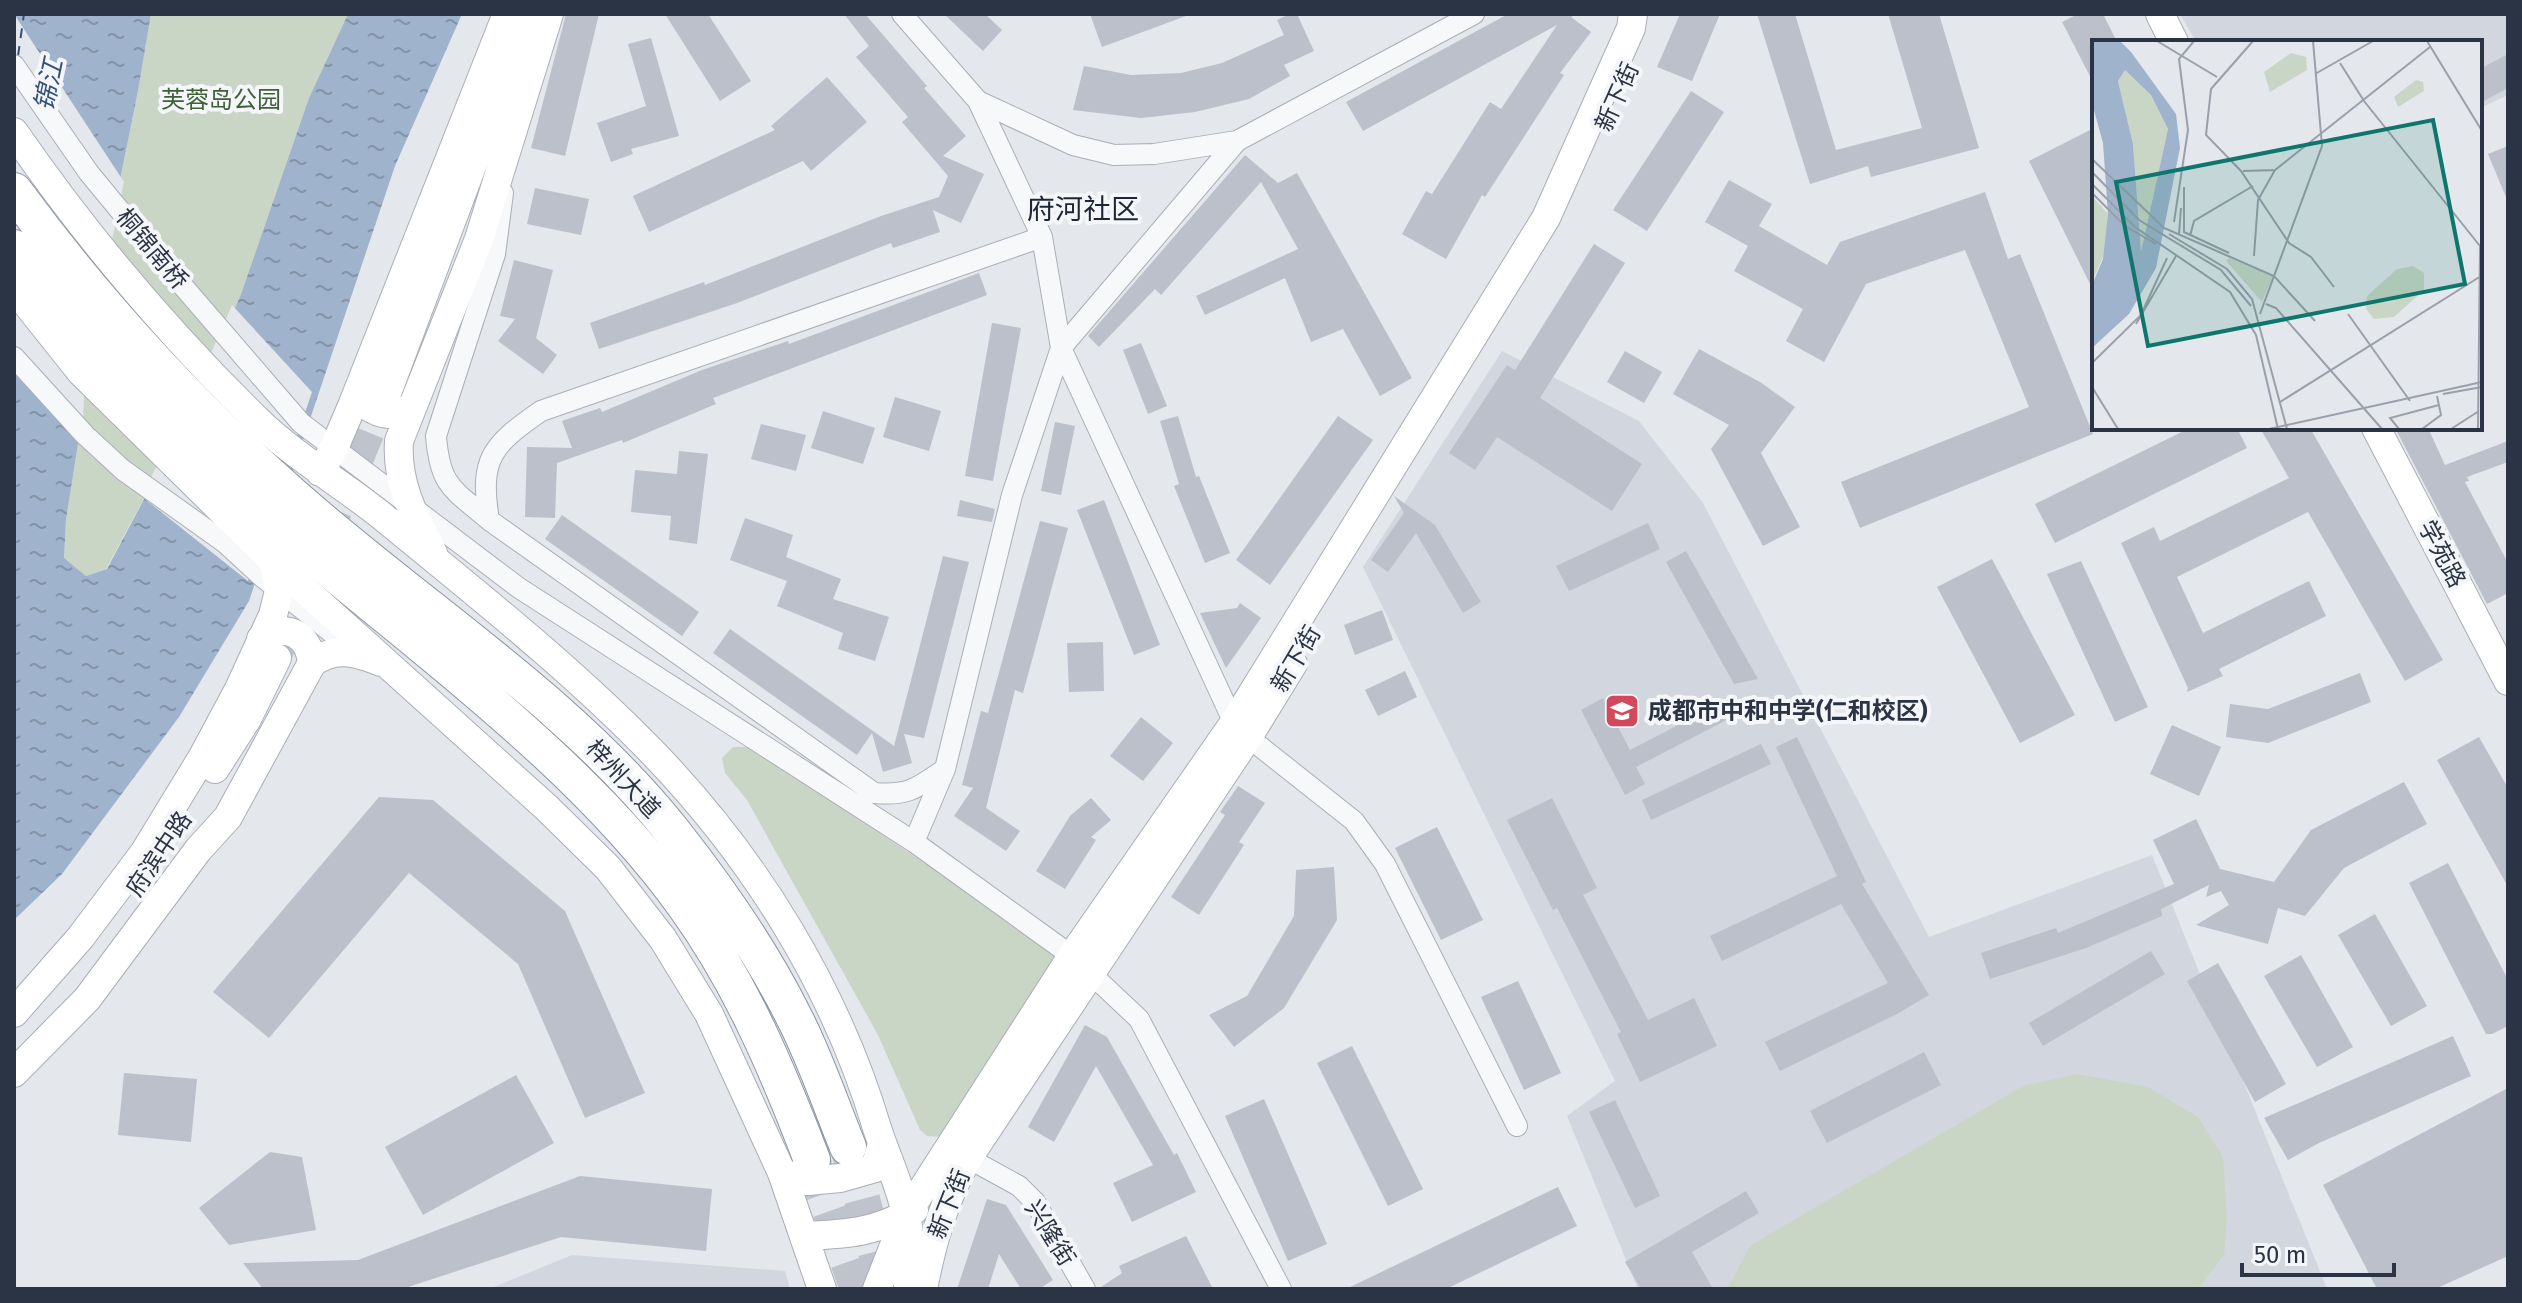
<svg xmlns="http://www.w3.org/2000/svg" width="2522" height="1303" viewBox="0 0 2522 1303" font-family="'Fira Sans','Noto Sans SC',sans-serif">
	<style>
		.built { fill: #d2d6de }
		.green { fill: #c9d6c5 }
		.water { fill: url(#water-ripples) }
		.pier { fill: #e4e7ec }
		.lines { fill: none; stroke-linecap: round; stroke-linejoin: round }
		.ferry { stroke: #34527a; stroke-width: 2; stroke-dasharray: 10 8; stroke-linecap: butt }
		.building { fill: #bbc0ca }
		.secondary-tunnel { stroke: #bfc3cb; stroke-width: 28; stroke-dasharray: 28 14; stroke-linecap: butt }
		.highway-tunnel { stroke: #bfc3cb; stroke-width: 36; stroke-dasharray: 36 18; stroke-linecap: butt }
		.street-casing { stroke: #a9aeb7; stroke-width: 22 }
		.secondary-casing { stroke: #a9aeb7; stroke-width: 30 }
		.highway-casing { stroke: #8b94a3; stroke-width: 38 }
		.street { stroke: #f7f8fa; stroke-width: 20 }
		.secondary { stroke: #fff; stroke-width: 28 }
		.highway { stroke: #fff; stroke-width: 36 }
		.labels { text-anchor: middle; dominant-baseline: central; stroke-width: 8; stroke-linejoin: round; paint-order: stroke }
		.street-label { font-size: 24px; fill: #2b3445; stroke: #f4f6f9 }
		.park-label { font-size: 24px; fill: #3f6138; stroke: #f4f6f9 }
		.poi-label { font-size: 24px; font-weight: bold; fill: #2b3445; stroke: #f4f6f9; text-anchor: start }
		.water-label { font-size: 26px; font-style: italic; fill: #34527a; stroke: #f4f6f9 }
		.quarter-label { font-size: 28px; fill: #1d2536; stroke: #f4f6f9 }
		.inset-river { fill: none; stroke: #9fb4cc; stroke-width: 4 }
		.inset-road { fill: none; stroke: #9a9fa9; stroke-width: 2 }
		.view { fill: #0f766e; fill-opacity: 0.15; stroke: #0f766e; stroke-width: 4 }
		.inset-edge { fill: none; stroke: #2b3445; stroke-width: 4 }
	</style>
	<defs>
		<pattern id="water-ripples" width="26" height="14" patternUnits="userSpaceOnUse" patternTransform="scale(2)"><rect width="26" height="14" fill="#9fb4cc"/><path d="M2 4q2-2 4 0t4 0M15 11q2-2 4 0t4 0" fill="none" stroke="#8293a7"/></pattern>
	</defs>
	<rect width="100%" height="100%" fill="#e4e7ec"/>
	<path class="built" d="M2180,14H2508V95L2480,108V42H2196Z
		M1502,351L1639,421L1703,503L1929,937L2152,855L2327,1289H1638L1567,1116L1615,1081L1363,567Z
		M572,1255L785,1271L790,1289H489Z"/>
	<path class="green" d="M151,14H348L309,98L241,294L189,414L106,569L86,576L64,558L66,520L78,444L81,372L138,91Z
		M733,747H748L754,749L1062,955L941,1137L927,1136L920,1130L878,1035L747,800L725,773L722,758Z
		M2077,1074L2148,1087L2198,1117L2223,1157L2227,1218L2224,1255L2200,1286L2194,1289H1727L1751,1245L2023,1086Z"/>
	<path class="water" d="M14,14H151L138,91L81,372L78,444L66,520L64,558L86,576L107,569L189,414L241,294L309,98L348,14H462L395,166L249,601L179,717L62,874L14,920Z"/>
	<path class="pier" d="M14,14L124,182L85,373L82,442L14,367Z
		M232,305L312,392L248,581L141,496L185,412Z"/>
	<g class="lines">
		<path class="ferry" d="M18,56L24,14"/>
	</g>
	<path class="building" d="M566,14H599L565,156L531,148Z
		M665,14H708L751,81L720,101Z
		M844,14H865L927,86L924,88L966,136L943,156L984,174L961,223L933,210L940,232L893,248L891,243L737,303L599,349L590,323L704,282L705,285L881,216L939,197L948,176L902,122L908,117L856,57L869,46Z
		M944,14H985L1002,30L983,51Z
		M1090,14H1186V16L1102,47Z
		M1290,14H1297L1314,51L1284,65L1290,76L1249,99L1195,112L1141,118L1073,110L1084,66L1131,75L1181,73L1222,63L1284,35L1277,20Z
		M1508,14H1577L1571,17L1591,32L1560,73L1564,75L1485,197L1482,195L1446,259L1402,234L1426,191L1432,194L1490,102L1501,109L1557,25L1363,131L1346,102Z
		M1680,14H1720L1692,81L1657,67Z
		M1757,14H1795L1836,150L1922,128L1888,14H1939L1979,148L1871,177L1868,166L1810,184Z
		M2078,14H2103L2117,42H2094V84L2062,22Z
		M651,38L679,136L631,149L633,154L611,162L597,123L646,106L628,44Z
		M2508,54V88L2480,103V69Z
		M827,77L867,122L811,171L803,161L649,232L633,196L775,130L771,126Z
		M1691,91L1724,112L1647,231L1613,210Z
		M2094,128V292L2029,161Z
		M2508,146V202L2488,154Z
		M1245,155L1278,183L1297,173L1412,378L1380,396L1343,329L1311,342L1285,278L1205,315L1196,296L1298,249L1261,182L1161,295L1155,289L1099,347L1088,336Z
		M1729,180L1772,204L1759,226L1827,265L1840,242L1985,192L2008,259L2020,254L2093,434L1860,528L1841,482L2029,407L1965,250L1866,284L1824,362L1786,341L1803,309L1734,271L1748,246L1705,222Z
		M535,188L589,199L581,235L527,224Z
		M1594,244L1625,263L1540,398L1642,464L1612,511L1497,437L1475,470L1449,453L1507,365L1515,370Z
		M514,260L553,270L536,338L557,355L543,374L498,341L515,319L500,316Z
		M979,273L987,295L713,398L716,404L623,443L622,440L557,463L555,518L525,517L527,447L572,448L562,421L600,408L602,412L702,370L788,341L789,344Z
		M992,323L1021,328L993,481L965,476Z
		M1141,343L1167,406L1148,414L1123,350Z
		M1699,349L1760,382L1795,407L1761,453L1800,527L1763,546L1711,449L1729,425L1673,394Z
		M1625,351L1662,372L1644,403L1607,382Z
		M895,397L941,411L929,451L883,437Z
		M823,411L875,428L863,464L811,448Z
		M1178,416L1196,477L1199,476L1230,553L1205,563L1174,486L1179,484L1160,421Z
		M1338,416L1373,440L1270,585L1236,560Z
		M1055,422L1075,426L1061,495L1041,491Z
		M761,424L806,435L796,471L751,459Z
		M2190,428H2237L2247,448L2055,543L2035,504Z
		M2260,428H2310L2443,660L2405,681L2308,512L2177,577L2203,633L2309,581L2326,616L2219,669L2223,676L2187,692L2188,688L2121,543L2154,527L2160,541L2289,478Z
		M2395,428H2428L2445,465L2508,441V462L2467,477L2469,481L2465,482L2508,563V593L2487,604Z
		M679,451L708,454L697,544L669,540L671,516L631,512L635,470L677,474Z
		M1394,496L1435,525L1481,602L1463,613L1416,533L1388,572L1371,560L1404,513Z
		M960,500L995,509L992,522L957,516Z
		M1104,500L1160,645L1134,655L1077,510Z
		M562,515L699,612L682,636L545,539Z
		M745,518L793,535L786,557L841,579L833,599L889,617L875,661L838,649L843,633L777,606L787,581L730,560Z
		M1040,521L1068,528L1023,693L1015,690L986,808L1020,831L1006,851L954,816L973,788L962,785L981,711L988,713Z
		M1648,523L1660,549L1569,591L1556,566Z
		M1686,551L1758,679L1734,684L1666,562Z
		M943,556L969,562L924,738L904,734L912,763L883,772L872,733L857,755L713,653L730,629L894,746Z
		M1992,559L2075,715L2020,743L1937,587Z
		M2081,561L2148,707L2115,722L2047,574Z
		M1240,603L1261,618L1226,668L1200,613L1237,608Z
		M1382,610L1393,640L1355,655L1344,625Z
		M1103,642L1104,691L1069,692L1067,643Z
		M1405,671L1417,697L1378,716L1365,690Z
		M2360,673L2371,702L2268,743L2226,737L2230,704L2268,709Z
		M1736,695L1744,711L1636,767L1645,784L1625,795L1581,710L1603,698L1630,750Z
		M1141,717L1173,743L1143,781L1110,756Z
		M2172,725L2221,747L2199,796L2150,774Z
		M1797,737L1866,882L1862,884L1929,995L1897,1014L1780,1071L1765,1042L1888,983L1841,904L1722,961L1710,936L1837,876L1776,747Z
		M2479,737L2508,788V887L2437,760Z
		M1761,744L1771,764L1651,820L1642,800Z
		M2404,782L2427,824L2344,868L2305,916L2278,908L2268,944L2196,925L2229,905L2221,891L2206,897L2209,885L2161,909L2162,916L2086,948L1990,979L1981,953L2056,928L2058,933L2174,884L2153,840L2196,819L2220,869L2274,882L2311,830Z
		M1238,786L1265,803L1239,842L1244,845L1199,915L1171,897L1225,815L1220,812Z
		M379,797L433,800L565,911L645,1093L585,1118L518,964L409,873L269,1038L213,992Z
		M1091,798L1111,820L1091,837L1096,840L1065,889L1036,871L1070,816Z
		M1552,798L1597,888L1583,895L1648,1020L1694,998L1717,1046L1640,1082L1617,1034L1621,1032L1557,908L1553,910L1507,820Z
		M1437,827L1483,920L1441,940L1395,848Z
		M2448,863L2508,980V1026L2492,1034H2486L2409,883Z
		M1334,867L1337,920L1284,1008L1234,1047L1209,1015L1247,996L1294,916L1296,870Z
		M2375,914L2427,1006L2391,1026L2338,935Z
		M2151,951L2165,974L2043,1046L2029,1023Z
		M2301,955L2353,1047L2317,1067L2264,976Z
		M2218,963L2286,1084L2255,1102L2187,981Z
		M1518,981L1561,1073L1524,1090L1481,997Z
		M1085,1025L1107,1037L1174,1155L1177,1153L1196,1192L1132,1222L1113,1183L1153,1165L1096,1066L1054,1142L1028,1127Z
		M2453,1036L2471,1076L2319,1143L2288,1160L2264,1118Z
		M1352,1046L1423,1189L1388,1206L1317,1063Z
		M1924,1052L1941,1085L1827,1143L1810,1111Z
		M124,1073L197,1079L191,1142L118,1135Z
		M516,1075L554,1143L423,1215L385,1147Z
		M2508,1088V1256L2435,1289H2377L2323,1185Z
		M1264,1099L1327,1244L1288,1261L1225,1116Z
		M1615,1100L1660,1196L1635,1208L1589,1112Z
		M270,1152L302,1157L316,1230L229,1245L199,1208Z
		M580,1176L712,1189L706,1251L561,1237L402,1289H263L243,1263L358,1260Z
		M1558,1187L1577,1226L1446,1289H1346Z
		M1746,1191L1759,1213L1692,1252L1713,1289H1641L1625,1262Z
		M987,1199L1006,1205L1053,1280L1039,1289H1021L999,1254L988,1289H957Z
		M1186,1236L1213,1289H1098L1122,1273L1119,1266Z"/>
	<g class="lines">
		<path class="secondary-tunnel" d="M279,653L387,393"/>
		<path class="highway-tunnel" d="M848,1147L886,1289
			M812,1160L858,1289"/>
		<g class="street-casing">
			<path id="street" d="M902,14L978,101L1042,237L1061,348L1234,723L1248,737L1354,821L1385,864L1517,1126
				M14,65L89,173L169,270L301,423L519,588L914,842L1072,956L1139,1019L1281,1289
				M978,101L1073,145L1114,155L1154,154L1237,141L1474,14
				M503,193L495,254L436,436C440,487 453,489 489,520L874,793C909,796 917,788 945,769
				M14,357L85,435L123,470L224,542L261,576L352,649
				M489,520C479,458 492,445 541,411L1042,237
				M914,842L945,769L1012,495L1061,348L1237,141
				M968,1158L1019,1186L1035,1202L1085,1289"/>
		</g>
		<g class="secondary-casing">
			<path id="secondary" d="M2160,14L2174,42
				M14,132C85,235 167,332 257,420C297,459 346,486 388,521C479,596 573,670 655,755C756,860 835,988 877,1128C886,1156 900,1185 906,1214C911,1237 908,1265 908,1289
				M14,288L81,372L274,562L547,808L608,868L663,939L709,1014L782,1173L822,1289
				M360,386L366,405C381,416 395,417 410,408
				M387,393L529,14
				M2376,428L2508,681
				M320,472L334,448L352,406L507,14
				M433,553C414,516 396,483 399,441L479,239L549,14
				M261,639C286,622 309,634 312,663
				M215,769L247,719L277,658
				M14,1013L80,938L144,853L202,758L239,689L273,615L279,591L274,562
				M14,1073L87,999L198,850L228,817L312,663C335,646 356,652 381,662
				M782,1173L808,1181L840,1178L875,1168L882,1144
				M804,1236C848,1234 875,1233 914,1210
				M877,1289L906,1215L1072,956L1234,723L1546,218L1631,28L1633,14
				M923,1289C932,1243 944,1199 968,1158L1248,737L1293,664"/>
		</g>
		<g class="highway-casing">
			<path id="highway" d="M14,191C95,301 189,404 292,495C419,608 566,698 673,832C718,889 761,951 793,1015C815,1057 830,1103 848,1147
				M14,248C43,283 70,320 101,353C158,414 218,474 282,529C417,646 581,760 686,907C742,985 778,1071 812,1160"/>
		</g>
		<use href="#street" class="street"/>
		<use href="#secondary" class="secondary"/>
		<use href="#highway" class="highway"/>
	</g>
	<defs>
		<g id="school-square" transform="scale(1.8)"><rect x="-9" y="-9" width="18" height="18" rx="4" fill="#d1495b" stroke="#f4f6f9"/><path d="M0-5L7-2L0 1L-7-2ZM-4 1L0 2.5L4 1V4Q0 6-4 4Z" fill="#fff"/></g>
	</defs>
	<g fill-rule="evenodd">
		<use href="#school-square" x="1622" y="711"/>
	</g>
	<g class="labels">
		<g class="street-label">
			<text transform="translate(1617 97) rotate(-66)">新下街</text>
			<text transform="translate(152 249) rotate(50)">桐锦南桥</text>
			<text transform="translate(2442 554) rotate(62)">学苑路</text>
			<text transform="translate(1296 659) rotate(-59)">新下街</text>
			<text transform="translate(623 779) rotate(47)">梓州大道</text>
			<text transform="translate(159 854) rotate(-56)">府滨中路</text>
			<text transform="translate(949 1204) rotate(-68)">新下街</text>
			<text transform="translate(1050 1233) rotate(58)">兴隆街</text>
		</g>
		<g class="park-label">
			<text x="221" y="100">芙蓉岛公园</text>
		</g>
		<g class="poi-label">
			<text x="1648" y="711">成都市中和中学(仁和校区)</text>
		</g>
		<g class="water-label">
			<text transform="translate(49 85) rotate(-78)">锦江</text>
		</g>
		<g class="quarter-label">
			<text x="1083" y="209">府河社区</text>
		</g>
	</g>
	<g transform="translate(2092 40)">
		<rect width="390" height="390" fill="#e4e7ec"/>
		<path d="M199,13L214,17L215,30L178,52L172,32ZM33,30L59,55L76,89L49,213L41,104L26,41ZM324,40L331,42L332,51L306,67L302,57ZM0,156L16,174L13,212L0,242ZM137,218L181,236L170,262L134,221ZM321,226L332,233V250L302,277L282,279L274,269L275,256L305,229Z" fill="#c9d6c5"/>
		<path d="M0,1H28L39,12L84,74L88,108L64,228L37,274L0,308V245L11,219L16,174L11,103L0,63ZM33,30L59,55L76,89L49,212L41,104L26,41Z" fill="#9fb4cc" fill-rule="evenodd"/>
		<path class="inset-river" d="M0,21L13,48L25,107L28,156M16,201L28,198L30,186"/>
		<path class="inset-road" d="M65,1L125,37M161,1L119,49L114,95L149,131L197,203L219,217L242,247M335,1L390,91M248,23L272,61L388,206L386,389M223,34L281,1M0,119L72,188L182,236L223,281M151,131L183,130L338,7M0,132L47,180L129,230L159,266M0,144L43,187L138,252L164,295L186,389M92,147V192L137,213M0,153L33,186L64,204M82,182L96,90L87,19L102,1M77,194L135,229L160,259L195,389M87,194L89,168M98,196L102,181L161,146M162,216L166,160L183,130M174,264L184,268L290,389M168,274L230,106L221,1M256,274L318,361M44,284L84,216M0,323L49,275L75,218M0,347L26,389M351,354L390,347M188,362L389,236M177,389L390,342M307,389L298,378L347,365M330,389L349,375L345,356M359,389L387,371"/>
		<path class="view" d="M341,80L373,244L56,306L24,142Z"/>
		<rect width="390" height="390" class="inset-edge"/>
	</g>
	<rect width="2522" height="1303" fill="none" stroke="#2b3445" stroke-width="32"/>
	<path d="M2242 1263v12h152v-12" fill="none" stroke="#2b3445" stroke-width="4"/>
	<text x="2254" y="1263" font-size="24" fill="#2b3445" stroke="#f4f6f9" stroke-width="6" paint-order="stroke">50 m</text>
</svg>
